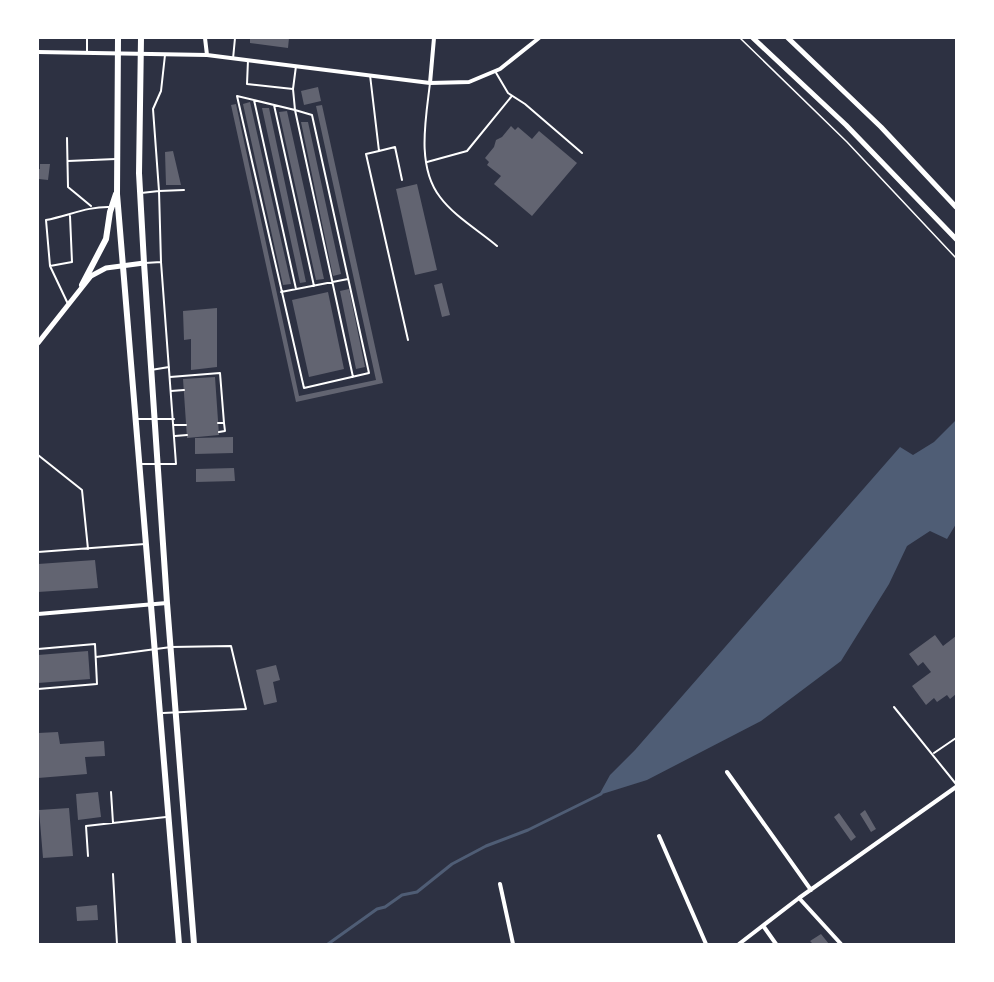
<svg xmlns="http://www.w3.org/2000/svg" width="994" height="982" viewBox="0 0 994 982" font-family="'Golos Text',sans-serif">
	<style>
		.water { fill: #4f5d75 }
		.lines { fill: none; stroke-linecap: round; stroke-linejoin: round }
		.stream { stroke: #4f5d75; stroke-width: 3 }
		.building { fill: #626471 }
		.path { stroke: #fff; stroke-width: 1.5 }
		.service { stroke: #fff; stroke-width: 2 }
		.minor { stroke: #fff; stroke-width: 4 }
		.secondary { stroke: #fff; stroke-width: 5 }
		.primary { stroke: #fff; stroke-width: 6 }
	</style>
	<rect width="100%" height="100%" fill="#2d3142"/>
	<path class="water" d="M956,420V524L947,539L930,531L907,546L889,584L841,661L761,721L647,780L599,795L610,775L635,750L900,447L913,455L934,442Z"/>
	<g class="lines">
		<path class="stream" d="M328,944L377,909L385,907L402,895L417,892L452,864L486,846L528,830L601,794"/>
	</g>
	<path class="building" d="M250,38H289L288,48L250,43Z
		M318,87L321,101L304,105L301,91Z
		M250,102L291,284L283,285L243,104Z
		M236,104L299,396L376,380L316,106L322,105L383,383L296,402L231,105Z
		M262,108H269L306,282L300,283Z
		M287,111L324,279L316,280L279,112Z
		M301,122H308L341,274L333,276Z
		M511,126L515,130L518,127L532,139L539,131L577,163L532,216L494,184L501,176L487,165L489,162L485,158L494,147L496,140L502,137Z
		M173,151L181,185H166L165,152Z
		M40,164H50L48,180L39,179L38,169H40Z
		M417,184L437,270L415,275L396,189Z
		M442,283L450,315L442,317L434,285Z
		M349,289L365,367L356,369L340,291Z
		M328,292L344,369L309,377L292,300Z
		M217,308V367L191,370V339L184,340L183,311Z
		M215,377L219,435L187,438L183,379Z
		M233,437V453L195,454V438Z
		M234,468L235,481L196,482V469Z
		M95,560L98,588L38,592V564Z
		M935,635L943,646L956,636V694L950,699L947,695L937,702L934,698L926,705L912,686L931,672L923,662L918,666L909,654Z
		M88,651L90,679L38,683V655Z
		M276,665L280,680L273,682L277,702L264,705L256,670Z
		M58,732L60,744L104,741L105,756L85,757L87,774L38,778V733Z
		M98,792L101,817L78,820L76,794Z
		M69,808L73,856L43,858L39,810Z
		M865,810L876,829L871,832L860,814Z
		M839,813L856,837L851,841L834,817Z
		M97,905L98,920L77,921L76,907Z
		M821,934L829,944H813L810,941Z"/>
	<g class="lines">
		<path class="path" d="M740,38L847,142L956,258"/>
		<path class="service" d="M87,53V38
			M233,59L235,38
			M248,60L247,84L293,89L296,66
			M495,71L508,93L525,104L582,153
			M370,75L379,151L366,154L408,340
			M430,83C426,118 416,166 440,197C454,216 478,230 497,246
			M293,89L295,110L237,96L304,388L369,373L312,115L295,110L353,377
			M254,100L296,289
			M274,105L314,286
			M67,138L68,187L91,206
			M379,151L395,147L402,180
			M68,161L116,159
			M427,162L467,151L511,97
			M141,193L159,191L153,109L161,91L165,55
			M161,262L159,191L184,190
			M50,266L72,262L70,216
			M281,292L348,279
			M68,304L50,266L46,220C68,216 88,206 111,207
			M151,370L169,367
			M170,377L220,373L224,423H218
			M171,391L184,390
			M138,419H174
			M174,425H186
			M219,432L225,431L224,423
			M175,436L187,435
			M38,455L82,490L88,549
			M142,464H176L161,262L145,263
			M38,552L145,544
			M38,649L95,644L97,684L38,689
			M96,657L171,647L231,646L246,709L163,713
			M894,707L956,784
			M934,753L956,738
			M111,792L113,823
			M88,856L86,826L166,817
			M113,874L117,944"/>
		<path class="minor" d="M205,38L207,55
			M38,52L207,55L430,83L469,82L500,69L539,38
			M430,83L434,38
			M38,614L167,603
			M727,772L811,890
			M659,836L706,944
			M500,884L513,944
			M799,898L841,944
			M764,927L776,944
			M739,944L799,898L956,787"/>
		<path class="secondary" d="M753,38L846,125L956,239
			M788,38L881,127L956,207
			M38,343L91,276L106,268L144,263"/>
		<path class="primary" d="M118,38L117,194L179,944
			M141,38L139,173L144,263L167,603L194,944
			M82,285L106,239L110,212L116,194"/>
	</g>
	<rect width="994" height="982" fill="none" stroke="#ffffff" stroke-width="78"/>
</svg>
